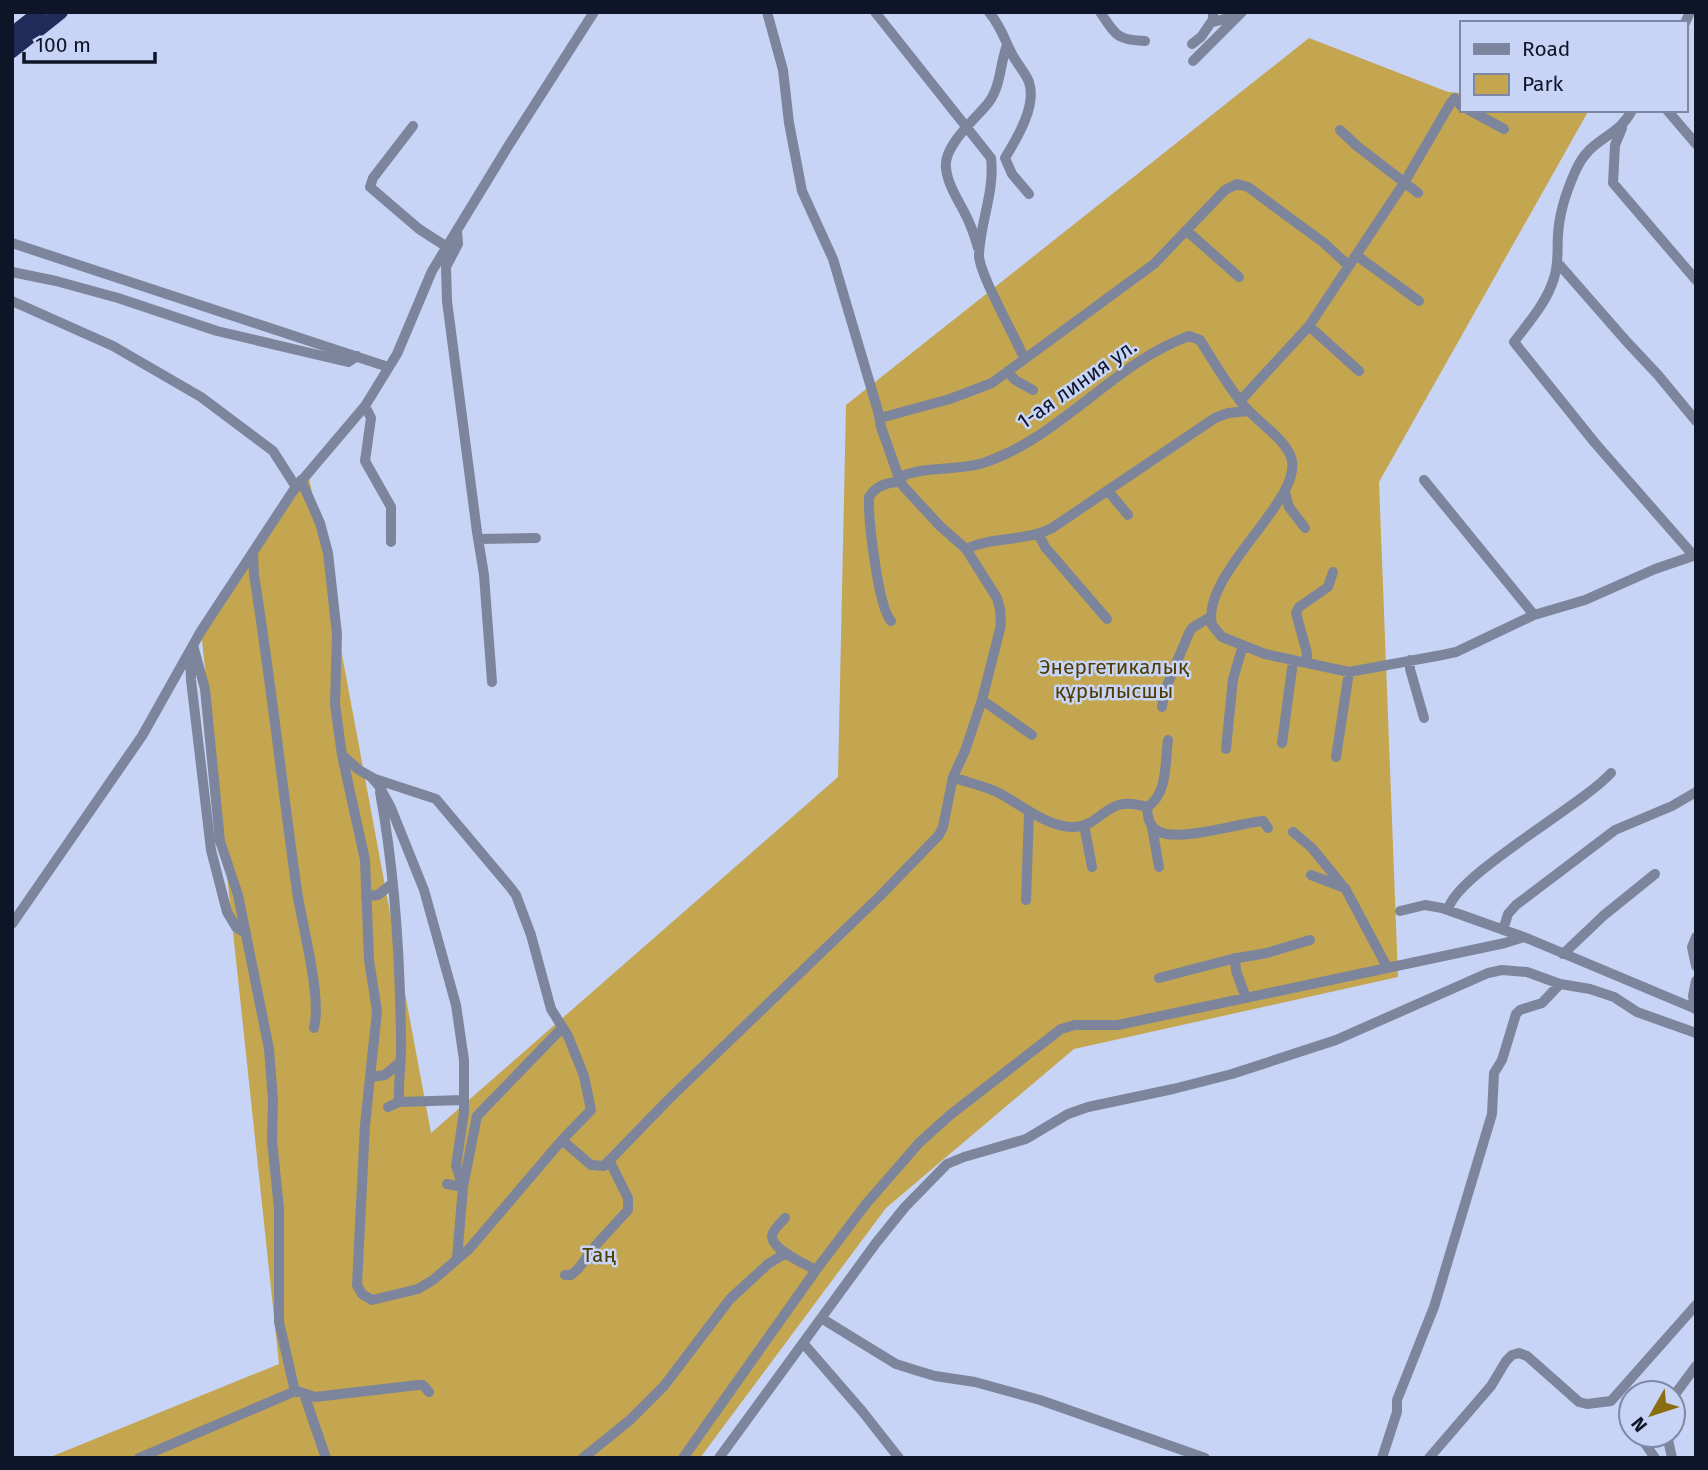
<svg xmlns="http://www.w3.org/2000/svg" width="1708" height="1470" viewBox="0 0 1708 1470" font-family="'Fira Sans',sans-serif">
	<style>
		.green { fill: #c4a550 }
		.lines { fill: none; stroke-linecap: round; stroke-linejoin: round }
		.minor { stroke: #7c859c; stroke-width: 10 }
		.highway { stroke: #1f2b58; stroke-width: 14 }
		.labels { text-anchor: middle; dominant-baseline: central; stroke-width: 5; stroke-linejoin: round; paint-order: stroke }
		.street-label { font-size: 21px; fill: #0f1529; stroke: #c8d4f6 }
		.park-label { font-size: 21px; fill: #4f3c00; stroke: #c8d4f6 }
	</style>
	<rect width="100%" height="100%" fill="#c8d4f6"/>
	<path class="green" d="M1309,38L1448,92L1461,93V110H1589L1379,482L1398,977L1074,1049L886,1208L700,1458H48L279,1364L201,631L308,472L431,1133L838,777L846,405Z"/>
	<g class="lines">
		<path class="minor" d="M875,12L991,158C995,192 980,222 979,255C979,274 1015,336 1024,358
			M989,12C1002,28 1003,37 1012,54C1017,64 1025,72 1029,82C1037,106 1017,138 1005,158L1012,174L1029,194
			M1100,12C1116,35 1116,40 1145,41
			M1213,12V22L1239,15
			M1685,23L1690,12
			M1192,44L1201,37L1212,21
			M1193,61L1242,12
			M1469,110L1504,129
			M1632,110C1618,139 1590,136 1575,172C1567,190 1559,215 1558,235C1557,249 1559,263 1554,278C1547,302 1529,322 1514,342L1595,443L1694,556
			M1667,110L1696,144
			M413,126L373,178L370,187L419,229L447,247
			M1622,128L1615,145L1613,183L1696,280
			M1340,130L1357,146L1418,193
			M457,231L458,244L446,267L447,301L477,532L484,575L492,682
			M1187,231L1239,277
			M12,243L388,367
			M978,248C976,241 974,234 971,227C964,207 948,189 946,168C943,145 977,118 989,102C1001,86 1000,63 1007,45
			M1356,255L1419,301
			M1557,262L1627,342L1658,375L1696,421
			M12,272L56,281L118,298L217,331L348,362L357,356
			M12,301L113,346L201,397L273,451L296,487
			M1309,326L1359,371
			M1008,372L1015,380L1033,390
			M1240,401L1309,326L1404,183L1450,104L1455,98L1461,106
			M365,406L371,418L365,461L391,507V542
			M880,418L950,399L992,383L1154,264L1225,190L1237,184L1248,187L1324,243L1349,266
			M899,478C917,466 959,471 983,463C1062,437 1112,364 1189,336L1200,340C1213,361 1226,383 1241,402C1255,421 1282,435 1291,457C1306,498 1200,574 1212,625L1222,637L1265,654L1349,672L1442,655L1456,652L1534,615L1585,600L1655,569L1696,555
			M301,480L320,523L328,553L337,634L335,704L342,755L365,860L369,960L377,1011L365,1125L357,1285L362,1294L372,1300L418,1289L433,1280L469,1249L562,1140L591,1110L584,1076L568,1036L551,1009L531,935L516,895L510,887L436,799L375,779L359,770L342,755
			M1424,480L1534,615
			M1108,491L1128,515
			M1285,492L1289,507L1305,528
			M1039,535L1045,547L1107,619
			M478,539L536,538
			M966,549C993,536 1025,542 1052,528L1215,418L1228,413L1248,411
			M253,554L254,575C271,680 282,786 297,891C302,925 322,997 314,1028
			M891,621C878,607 868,518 869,497C876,485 888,482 901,482
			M193,645L205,689L220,841L238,895L269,1049L273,1100L272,1140L279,1209V1322L294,1387L293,1392
			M190,654L191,680L211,850L227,912L236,927L245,933
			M1410,660V669L1424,718
			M1307,663V653L1296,613L1299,607L1328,587L1333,572
			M982,700L1032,735
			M1162,707L1165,690L1189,633L1192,628L1210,617
			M1282,743L1293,661
			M1226,749L1233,679L1243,645
			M1336,757L1349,672
			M371,777L379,786L391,808L424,890L456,1005L464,1060V1112L456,1166L463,1187
			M953,777C968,783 985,786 999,793C1020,804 1047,827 1072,827C1104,827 1104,793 1147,807C1168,795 1165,761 1168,740
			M380,792C395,873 400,956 401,1038C402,1059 398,1081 399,1102
			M1147,807C1148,817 1148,825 1158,831C1177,843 1239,823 1263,821L1268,828
			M1084,825L1092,867
			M1152,827L1159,867
			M1293,832L1312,848L1342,885
			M1311,875L1345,888L1387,967
			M366,896L378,895L393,883
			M1026,900L1029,813
			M1448,910C1455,875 1580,807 1611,773
			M1400,911L1425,905L1442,908L1529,939L1696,1009
			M12,924L142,736L201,631L293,491L365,406L397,354L432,271L507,148L594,12
			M1503,930L1508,914L1516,905L1615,830L1672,806L1696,792
			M1696,937L1692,947L1696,966
			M1563,954L1603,916L1655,874
			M1235,958L1236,971L1246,998
			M1159,978L1232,959L1267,953L1310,940
			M1695,1009L1693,996L1696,981
			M371,1077L385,1075L400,1062
			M388,1107L399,1102L463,1100
			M562,1140L591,1165L604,1166L669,1099L880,896L939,835L943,827L953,777L965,751L982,700L1001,625L1000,609L997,598L966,549L940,526L903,486L899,478L881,427L878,411L833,259L802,191L789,123L783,70L767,12
			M447,1184L463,1187
			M785,1218C781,1223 773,1229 772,1236C772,1250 805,1264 816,1270
			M457,1258L463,1187L477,1116L562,1028
			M565,1275H571L578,1269L596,1245L628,1210V1198L609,1160
			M821,1318L896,1364L915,1370L935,1376L975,1382L1040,1400L1205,1458
			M803,1343L862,1411L899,1458
			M304,1394L326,1458
			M1673,1397L1696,1366
			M1644,1435V1442L1655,1458
			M1667,1435L1672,1458
			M139,1458L293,1392H300L315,1397L418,1385H423L429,1392
			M583,1458L630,1420L664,1386L730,1299L768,1264L781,1256L788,1254
			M683,1458L816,1270L866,1204L919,1143L950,1115L1061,1029L1075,1025H1118L1505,943L1524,937
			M719,1458L876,1243L905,1207L947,1164L964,1157L1026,1139L1068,1114L1088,1107L1173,1089L1232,1074L1336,1040L1488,973L1502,970L1527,972L1560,984L1590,989L1614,997L1637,1012L1696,1033
			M1382,1458L1397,1412V1400L1434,1307L1492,1114L1494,1073L1502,1060L1516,1014L1520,1010L1542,1003L1560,984
			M1429,1458L1491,1386L1506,1361L1512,1355L1519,1353L1527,1356L1579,1402L1587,1404L1611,1401L1696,1305"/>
		<path class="highway" d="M12,34L40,12
			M12,51L61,12"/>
	</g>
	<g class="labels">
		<g class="street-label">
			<text transform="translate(1077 384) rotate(-35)">1-ая линия ул.</text>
		</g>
		<g class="park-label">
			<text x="1114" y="667">Энергетикалық<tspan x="1114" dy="24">құрылысшы</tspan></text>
			<text x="599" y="1255">Таң</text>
		</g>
	</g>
	<rect width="1708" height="1470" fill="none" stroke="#0f1529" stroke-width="28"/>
	<rect x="1460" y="21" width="228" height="91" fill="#c8d4f6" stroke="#7e88a4" stroke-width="2"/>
	<rect x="1474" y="44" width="35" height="10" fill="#7c859c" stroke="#7e88a4" stroke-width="2"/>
	<text x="1522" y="56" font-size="21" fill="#0f1529">Road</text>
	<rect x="1474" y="74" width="35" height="21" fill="#c4a550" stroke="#7e88a4" stroke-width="2"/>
	<text x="1522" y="91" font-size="21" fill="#0f1529">Park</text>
	<g transform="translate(1652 1414) rotate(231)"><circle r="33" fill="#c8d4f6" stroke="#7e88a4" stroke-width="2"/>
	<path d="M0-5L12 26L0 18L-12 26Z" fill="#8a6d0e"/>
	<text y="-10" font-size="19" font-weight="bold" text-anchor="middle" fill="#0f1529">N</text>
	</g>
	<path d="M24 52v10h131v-10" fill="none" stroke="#0f1529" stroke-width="3.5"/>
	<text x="35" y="52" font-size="21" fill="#0f1529" stroke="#c8d4f6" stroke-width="5" paint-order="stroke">100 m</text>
</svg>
